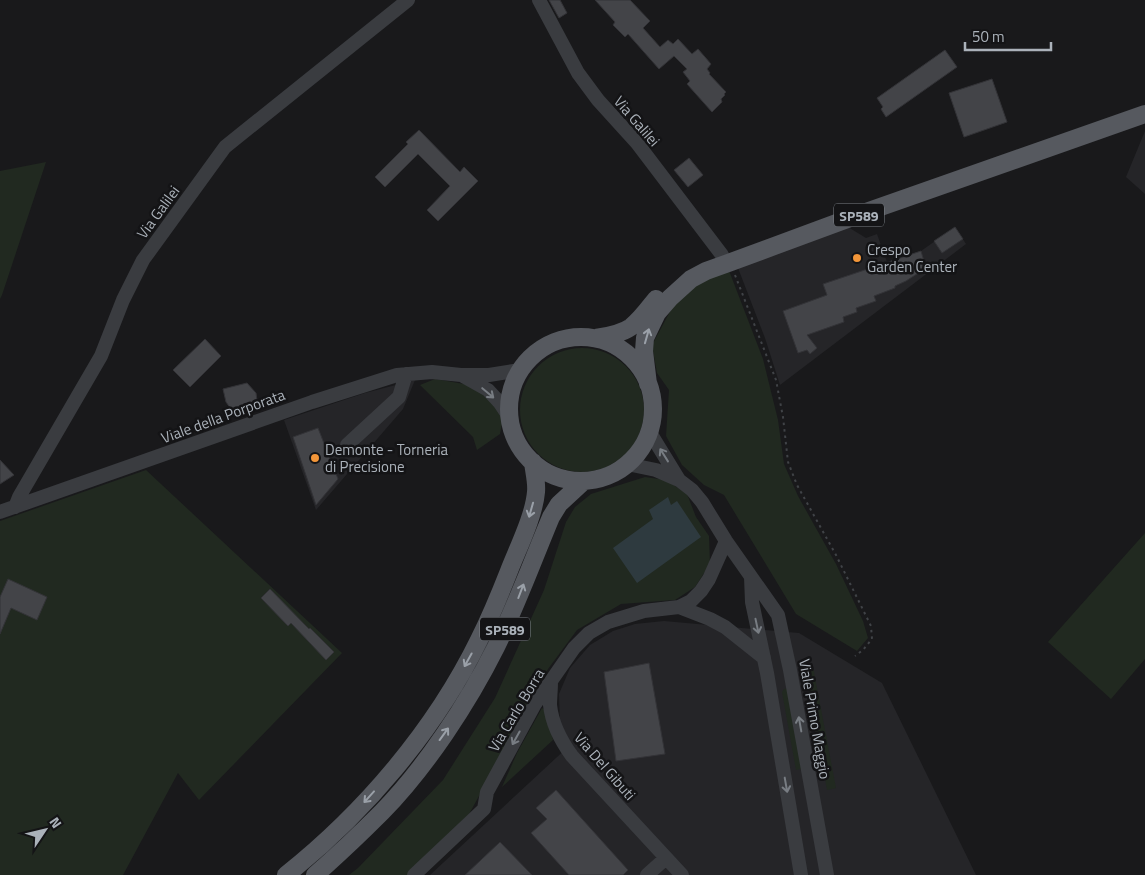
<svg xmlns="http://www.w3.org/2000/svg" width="1145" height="875" viewBox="0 0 1145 875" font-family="'Titillium Web',sans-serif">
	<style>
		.built { fill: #252528 }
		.green { fill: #212920 }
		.water { fill: #2e3a3f }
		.building { fill: #434448; stroke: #333337 }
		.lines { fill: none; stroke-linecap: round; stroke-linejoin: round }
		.path { stroke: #404347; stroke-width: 2; stroke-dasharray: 2.5 4; stroke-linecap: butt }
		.minor { stroke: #3a3c40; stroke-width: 14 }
		.major { stroke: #56595f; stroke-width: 18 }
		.oneway { stroke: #9aa0a8 }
		.oneway2 { stroke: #787d83 }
		.poi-dot { fill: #f39639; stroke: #141416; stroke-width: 2 }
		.labels { text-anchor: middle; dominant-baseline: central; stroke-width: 5; stroke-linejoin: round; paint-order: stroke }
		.shield { fill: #141416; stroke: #7e8389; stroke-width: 1 }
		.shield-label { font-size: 14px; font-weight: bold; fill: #abb2ba }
		.street-label { font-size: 15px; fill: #abb2ba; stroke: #141416 }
		.poi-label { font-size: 15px; fill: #abb2ba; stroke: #141416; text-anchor: start }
	</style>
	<rect width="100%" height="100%" fill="#19191b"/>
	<path class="built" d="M1145,131V194L1126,177Z
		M848,227L866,238L877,234L887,262L921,251L955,227L966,244L780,385L765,338L738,268Z
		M415,380L403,409L316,510L284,420L365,393Z
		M664,621L799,633L882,683L976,875H430L570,745L560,724L559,694L570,668L590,645L613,631L635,624Z"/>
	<path class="green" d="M46,162L2,295L0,299V171Z
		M728,268L763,359L778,420L784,464L798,496L836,564L863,621L868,638L857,651L796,614L724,495L704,485L682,465L666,436L669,390L657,373L652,345L673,306L703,277Z
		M520 410a62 62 0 1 1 124 0a62 62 0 1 1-124 0Z
		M435,379L470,385L492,399L503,418L500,434L477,450L473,437L420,385Z
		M146,470L342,653L199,800L178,773L123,875H0V521Z
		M645,477L666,480L687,494L696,517L709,536L710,564L695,587L675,600L621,604L577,630L548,669L467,818L410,875H349L358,868L443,780L495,698L544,590L566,522L575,507L591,494Z
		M1145,533V659L1111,699L1048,642Z
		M804,662L813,667L836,788L827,790Z
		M788,688L805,768L796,770L782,692L784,689Z
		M542,708L548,711L553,740L502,787L517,753Z"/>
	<path class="water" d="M668,497L671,505L677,501L701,537L637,583L613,548L653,519L649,510Z"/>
	<path class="building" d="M549,0H560L567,13L559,18Z
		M595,0H630L650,21L643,28L660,47L668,40L673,44L678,39L692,54L698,49L711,64L707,69L710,73L709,74L726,92L724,94L725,95L721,99L722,102L712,112L687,84L690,81L683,72L687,69L674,56L659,69L628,34L625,37L613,25L615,22Z
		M945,50L957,67L886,117L881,109L883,107L877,98Z
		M992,79L1007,122L964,137L949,93Z
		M419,130L460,172L464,167L478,181L438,221L427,210L450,186L418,154L385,187L375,177L408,144L406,142Z
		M689,158L703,175L688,187L674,170Z
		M955,227L963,239L942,253L934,241Z
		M921,251L926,268L906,281L895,286V288L874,296L876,301L856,308L857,312L843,317L844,322L807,335L817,348L810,354L807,350L798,353L783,311L827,295L823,284Z
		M205,339L221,356L190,387L173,370Z
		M247,383L256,393L257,401L236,416L226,402L223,389Z
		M318,428L338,479L316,505L293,437Z
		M0,460L14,475L0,484Z
		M8,579L47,597L37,620L11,608L0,634V597Z
		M270,589L309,629L310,628L334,652L326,660L291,623L288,626L261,598Z
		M649,663L665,754L616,761L604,672Z
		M556,790L628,870L623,875H569L531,833L547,819L536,808Z
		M500,842L532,875H465Z"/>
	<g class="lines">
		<path class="path" d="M735,275L776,380L783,417L788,462L797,485L836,555L871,626L872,639L863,650L855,656"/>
		<path class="minor" d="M539,0L578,73L598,100L637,143L722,255
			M463,376L488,390L500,403L510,418
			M649,431L679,480L692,490L702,502L726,541L778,615L790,670L827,875
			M347,445L399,397L406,374
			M627,464L656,470L679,480
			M15,507L19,497L101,356L123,300L143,260L225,147L408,0
			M0,512L312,402L397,375L432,372L461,375H489L520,370
			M751,577L752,602L767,673L801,875
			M679,607L710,619L725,627L764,658
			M551,682C551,690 550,698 550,705C552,724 561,741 572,756L682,875
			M414,875L484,809L487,792L535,704L574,648L589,633L608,622L644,611L679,607L691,601L701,591L709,579L726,541
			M647,875L666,858"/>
		<path class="major" d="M509 409a72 72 0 1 1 144 0a72 72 0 1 1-144 0Z
			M596,338C607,336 621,334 631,327C641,319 648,309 656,299
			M648,384L644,351L645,338L657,313L670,298L691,279L706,271L731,262L869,211L1145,114
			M286,875C364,813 435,730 479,640C490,618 500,594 509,571C518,548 534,516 536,492C537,482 534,472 533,462
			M315,875C338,855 360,834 382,812C426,767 468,703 496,647C517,604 533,560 551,517L559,504L584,481"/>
	</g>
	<defs><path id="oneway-shaft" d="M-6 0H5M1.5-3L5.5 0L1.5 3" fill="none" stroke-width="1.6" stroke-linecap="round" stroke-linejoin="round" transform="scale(1.25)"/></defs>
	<g class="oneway">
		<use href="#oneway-shaft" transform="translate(647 336) rotate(-74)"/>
		<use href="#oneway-shaft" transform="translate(531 510) rotate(106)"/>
		<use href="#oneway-shaft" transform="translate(521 591) rotate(-69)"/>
		<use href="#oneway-shaft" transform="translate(468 660) rotate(119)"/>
		<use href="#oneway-shaft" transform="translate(444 734) rotate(-54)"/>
		<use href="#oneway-shaft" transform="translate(369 797) rotate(132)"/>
	</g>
	<g class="oneway2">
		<use href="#oneway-shaft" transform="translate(488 393) rotate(40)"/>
		<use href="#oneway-shaft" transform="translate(664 455) rotate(-122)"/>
		<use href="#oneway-shaft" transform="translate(757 626) rotate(78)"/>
		<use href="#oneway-shaft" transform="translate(800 724) rotate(-100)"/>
		<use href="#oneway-shaft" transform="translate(516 738) rotate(119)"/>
		<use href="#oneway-shaft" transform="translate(786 785) rotate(80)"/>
	</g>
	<g class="poi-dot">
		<circle cx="857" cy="258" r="5"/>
		<circle cx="315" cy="458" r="5"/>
	</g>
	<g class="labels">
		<g class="shield">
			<rect x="834" y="203.5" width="50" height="23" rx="4"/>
			<rect x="480" y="617.5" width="50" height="23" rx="4"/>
		</g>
		<g class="shield-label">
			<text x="859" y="215">SP589</text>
			<text x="505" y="629">SP589</text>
		</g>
		<g class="street-label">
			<text transform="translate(637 121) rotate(49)">Via Galilei</text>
			<text transform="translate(158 212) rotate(-54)">Via Galilei</text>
			<text transform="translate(223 416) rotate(-20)">Viale della Porporata</text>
			<text transform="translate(516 710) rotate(-59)">Via Carlo Borra</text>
			<text transform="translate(815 719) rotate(80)">Viale Primo Maggio</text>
			<text transform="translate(605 766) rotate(49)">Via Del Gibuti</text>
		</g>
		<g class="poi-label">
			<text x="867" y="249">Crespo<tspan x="867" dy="17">Garden Center</tspan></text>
			<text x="325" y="449">Demonte - Torneria<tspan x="325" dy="17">di Precisione</tspan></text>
		</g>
	</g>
	<g transform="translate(45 830) rotate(55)" stroke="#141416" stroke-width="4" paint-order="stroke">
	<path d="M0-4L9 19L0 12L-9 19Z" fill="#abb2ba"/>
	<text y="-8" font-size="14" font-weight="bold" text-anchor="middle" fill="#abb2ba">N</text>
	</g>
	<path d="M965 42v8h86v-8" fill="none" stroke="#abb2ba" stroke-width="2.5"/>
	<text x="972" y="42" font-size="15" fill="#abb2ba" stroke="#141416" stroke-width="4" paint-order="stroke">50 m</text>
</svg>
